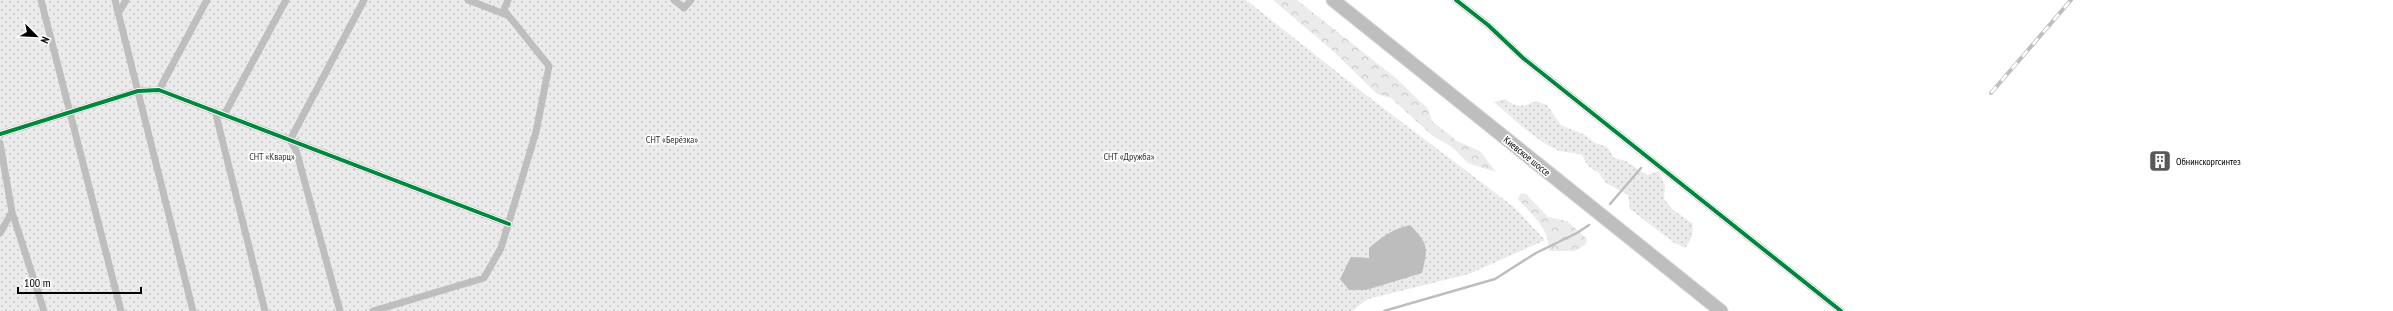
<svg xmlns="http://www.w3.org/2000/svg" width="2393" height="311" viewBox="0 0 2393 311" font-family="'PT Sans Narrow',sans-serif">
	<style>
		.grass { fill: url(#grass-dots) }
		.forest { fill: url(#forest-crowns) }
		.water { fill: #bdbdbd }
		.lines { fill: none; stroke-linecap: round; stroke-linejoin: round }
		.stream { stroke: #bdbdbd; stroke-width: 2.5 }
		.highway-casing { stroke: #dbdbdb; stroke-width: 15 }
		.street { stroke: #bebebe; stroke-width: 7 }
		.highway { stroke: #bebebe; stroke-width: 13 }
		.rail-casing { stroke: #bebebe; stroke-width: 4 }
		.rail { stroke: #fff; stroke-width: 2.5; stroke-dasharray: 8; stroke-linecap: butt }
		.cycleway-casing { stroke: #fff; stroke-width: 6 }
		.cycleway { stroke: #00873e; stroke-width: 4 }
		.labels { text-anchor: middle; dominant-baseline: central; stroke-width: 3.5; stroke-linejoin: round; paint-order: stroke }
		.park-label { font-size: 10px; fill: #313131; stroke: #fff }
		.street-label { font-size: 10px; fill: #000; stroke: #fff }
		.poi-label { font-size: 10px; fill: #000; stroke: #fff; text-anchor: start }
	</style>
	<defs>
		<pattern id="grass-dots" width="8" height="8" patternUnits="userSpaceOnUse"><rect width="8" height="8" fill="#ebebeb"/><path d="M2 2h.1M6 6h.1" fill="none" stroke="#c8c8c8" stroke-width="1.8" stroke-linecap="round"/></pattern>
		<pattern id="forest-crowns" width="20" height="18" patternUnits="userSpaceOnUse"><rect width="20" height="18" fill="#ebebeb"/><path d="M2 6a3 3 0 1 1 6 0M12 15a3 3 0 1 1 6 0" fill="none" stroke="#c8c8c8"/></pattern>
	</defs>
	<rect width="100%" height="100%" fill="#fff"/>
	<path class="grass" d="M0,0H1246L1370,98L1514,207L1545,240L1469,274L1368,299L1352,311H0Z
		M1505,99C1516,108 1524,107 1536,101L1547,105L1561,125L1585,135L1595,143L1607,147L1614,158L1626,161L1647,175L1659,171L1665,186L1664,199L1672,209L1693,224L1692,237L1685,248L1673,242L1630,209L1628,195L1606,183L1599,173L1588,166L1582,155C1574,152 1562,153 1555,149C1533,138 1513,118 1494,102Z"/>
	<path class="forest" d="M1273,0H1297L1396,78L1428,109L1432,121L1457,141L1480,151L1496,172L1468,163L1452,147L1433,136L1391,98L1377,94L1333,51Z
		M1521,193L1526,194L1548,217L1567,221L1587,239L1586,244L1575,251H1549C1550,229 1531,214 1518,199Z"/>
	<path class="water" d="M1410,225C1429,245 1428,247 1422,273L1366,290H1349L1340,279L1351,257L1369,258V248C1383,236 1393,229 1410,225Z"/>
	<g class="lines">
		<path class="stream" d="M1610,204L1641,168
			M1384,311L1495,279L1536,253L1577,233L1589,225"/>
		<g class="highway-casing">
			<path id="highway" d="M1333,0L1721,311"/>
		</g>
		<path class="street" d="M41,0L121,311
			M115,0L193,311
			M468,0L507,15
			M674,0L684,8L691,0
			M1456,0L1488,25L1523,58L1841,311
			M118,14L126,0
			M159,90L207,0
			M215,111L265,311
			M224,115L286,0
			M0,134L138,91L159,90L509,224
			M0,143L12,212L44,311
			M0,233L12,212
			M340,311L296,150L290,140L364,0
			M373,311L484,278L501,248L536,132L549,66L504,10L508,0"/>
		<use href="#highway" class="highway"/>
		<g class="rail-casing">
			<path id="rail" d="M1991,93L2071,0"/>
		</g>
		<use href="#rail" class="rail"/>
		<g class="cycleway-casing">
			<path id="cycleway" d="M1456,0L1488,25L1523,58L1841,311
				M0,134L138,91L159,90L509,224"/>
		</g>
		<use href="#cycleway" class="cycleway"/>
	</g>
	<defs>
		<g id="building-square" transform="scale(1.15)"><rect x="-9" y="-9" width="18" height="18" rx="4" fill="#595959" stroke="#fff"/><path d="M-4-6H4V6H1V3H-1V6H-4ZM-2.5-4.3h1.7v1.8h-1.7ZM.8-4.3h1.7v1.8H.8ZM-2.5-1h1.7V.8h-1.7ZM.8-1h1.7V.8H.8Z" fill="#fff"/></g>
	</defs>
	<g fill-rule="evenodd">
		<use href="#building-square" x="2160" y="161"/>
	</g>
	<g class="labels">
		<g class="park-label">
			<text x="672" y="139">СНТ «Берёзка»</text>
			<text x="272" y="156">СНТ «Кварц»</text>
			<text x="1129" y="156">СНТ «Дружба»</text>
		</g>
		<g class="street-label">
			<text transform="translate(1527 156) rotate(39)">Киевское шоссе</text>
		</g>
		<g class="poi-label">
			<text x="2176" y="161">Обнинскоргсинтез</text>
		</g>
	</g>
	<g transform="translate(36 36) rotate(114)" stroke="#ffffff" stroke-width="3" paint-order="stroke">
	<path d="M0-3L7 15L0 10L-7 15Z" fill="#000000"/>
	<text y="-6" font-size="11" font-weight="bold" text-anchor="middle" fill="#000000">N</text>
	</g>
	<path d="M18 287v6h123v-6" fill="none" stroke="#000000" stroke-width="2"/>
	<text x="24" y="287" font-size="12" fill="#000000" stroke="#ffffff" stroke-width="3" paint-order="stroke">100 m</text>
</svg>
